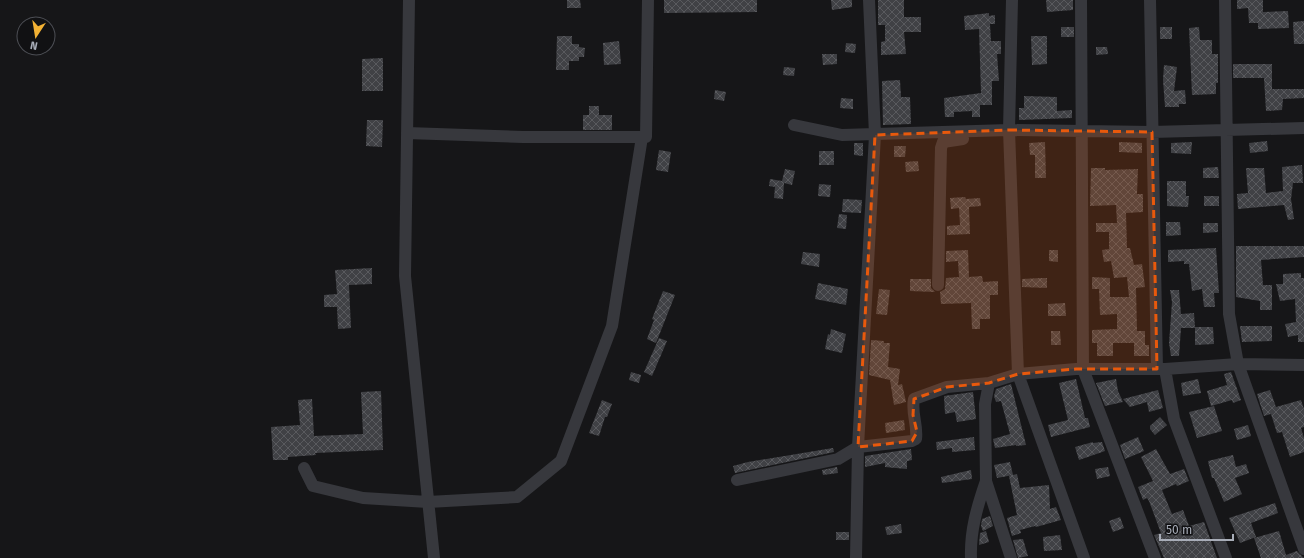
<svg xmlns="http://www.w3.org/2000/svg" width="1304" height="558" viewBox="0 0 1304 558" font-family="'Fira Sans',sans-serif">
	<style>
		.building { fill: url(#building-cross-hatch) }
		.lines { fill: none; stroke-linecap: round; stroke-linejoin: round }
		.minor { stroke: #37383d; stroke-width: 12 }
		.marked { fill: #e8590c; fill-opacity: 0.2; stroke: #e8590c; stroke-width: 3; stroke-dasharray: 8 5; stroke-linejoin: round }
	</style>
	<defs>
		<pattern id="building-cross-hatch" width="8" height="8" patternUnits="userSpaceOnUse"><rect width="8" height="8" fill="#404145"/><path d="M0 0l8 8M0 8l8-8" fill="none" stroke="#595a5e"/></pattern>
	</defs>
	<rect width="100%" height="100%" fill="#161618"/>
	<path class="building" d="M567,0H580L581,8H567Z
		M664,0H757V12L664,13Z
		M831,0H852V7L832,10Z
		M878,0H904V17H921V32H904L906,54L881,55V42L885,41V25H878Z
		M1046,0H1073V10L1047,12Z
		M1237,0H1263V12L1288,11L1289,28L1258,29V23H1249L1248,8L1237,9Z
		M989,13V16L995,15V24H990L991,41H1001V54H997L999,81H992V105H980V117H972V111L954,112V117H945L944,98L981,93L979,29L965,30L964,16Z
		M1304,21V44H1294L1293,22Z
		M1061,27H1074V37H1061Z
		M1160,27H1172V39H1160Z
		M1199,27L1200,40H1212V54H1218V83H1216V94L1192,95L1189,28Z
		M557,36H572V44H579V47L585,48L584,57H579V61H569V70H556Z
		M1031,36H1047V64L1032,65Z
		M619,41L621,64L604,65L603,43Z
		M846,43L856,44L855,53L845,52Z
		M1096,47H1107L1108,54L1096,55Z
		M822,54H837V64L823,65Z
		M383,58V91H362V59Z
		M1233,64H1272V89H1304V98L1283,99L1282,110L1266,111L1264,78H1233Z
		M1164,65L1177,67L1174,91L1185,90L1186,104H1179V107H1165L1163,80Z
		M784,67L795,68L794,76L783,75Z
		M900,80L901,97H910L911,124L883,125L882,81Z
		M715,90L726,92L724,101L714,99Z
		M1024,96L1057,97V111L1072,110V118L1019,120V108H1024Z
		M841,98L853,99V109L840,108Z
		M589,106H599V115H612V130H583V115H589Z
		M367,120H383L382,147L366,146Z
		M1267,141L1268,151L1250,153L1249,143Z
		M1045,142L1046,178H1035V155H1030L1029,143Z
		M1119,142L1142,143V153L1119,152Z
		M1192,142L1191,154L1171,153V143Z
		M854,143H863V156L854,155Z
		M894,146H906L905,157H894Z
		M659,150L671,152L668,172L656,170Z
		M819,151H834V165H819Z
		M918,161L919,171L906,172L905,162Z
		M1302,165L1303,183H1293L1291,199L1294,219L1288,220L1284,205L1238,209L1237,194L1248,193L1246,168H1264L1266,193L1283,191L1282,167Z
		M1218,167L1219,178H1203V168Z
		M1091,168H1105V170L1138,169L1137,194H1143V212L1126,213L1127,248H1130L1134,265L1142,264L1145,287L1136,288L1137,331H1145V345H1149V356H1134V343H1113V356H1097V343H1092V330L1117,329V314L1100,315L1099,289H1092V277L1110,278V297H1129L1127,277L1114,278L1111,261L1104,262L1102,250L1109,249V232H1096V223H1117L1116,205L1090,206Z
		M785,169L795,171L792,185L784,183L783,199L774,198L775,187L769,186L770,179L782,181Z
		M1167,181H1186V196H1189L1188,207L1167,206Z
		M819,184L831,185L830,197L818,196Z
		M1204,196H1219V206H1204Z
		M965,197L966,199L980,198L981,206L969,207L970,234L947,235V226L960,225L959,208L951,209L950,198Z
		M843,199L862,200L861,213L842,212Z
		M839,214L847,215L846,229L837,228Z
		M1166,222H1180L1181,235L1166,236Z
		M1203,223H1218V232L1203,233Z
		M1236,246H1304V257L1261,260L1263,285H1272V310H1260V301L1236,297Z
		M1216,248L1219,293H1214L1215,307H1204L1202,289L1192,291L1189,264H1184V261L1168,262V250Z
		M968,250L969,277L982,276L983,282L998,281V295H990V319H980V329H972L971,303L941,304L940,292L945,289L946,278L959,277L958,261L946,262V251Z
		M1049,250H1058V262L1049,261Z
		M803,252L820,254L819,267L801,264Z
		M372,268V284L349,285L351,328L338,329L337,307H324V295L337,294L335,270Z
		M1301,273V278H1304V342H1298V335L1288,337L1285,324L1296,322L1295,299L1280,301L1276,284H1283V274Z
		M1041,278H1047V288L1022,287V279Z
		M910,279H931V288L935,292L910,291Z
		M818,283L848,289L846,305L815,299Z
		M879,289L890,290L887,315L876,314Z
		M1170,290H1179L1181,314L1194,313L1195,328H1181L1179,356H1171L1169,343L1172,302Z
		M663,291L675,295L656,343L647,339L654,320L652,319Z
		M1065,303L1066,316H1048V304Z
		M1240,326H1272V341L1242,342Z
		M1195,327H1213L1214,344L1195,345Z
		M831,329L846,334L842,353L825,349L828,334L830,335Z
		M1051,331H1060L1061,345H1051Z
		M659,338L667,341L652,376L644,372Z
		M871,340L884,341V343H890L888,367L900,369L898,385L902,384L906,402L894,405L890,380L869,375Z
		M631,372L641,375L639,383L629,380Z
		M1231,372L1241,400L1233,403L1232,400L1211,406L1207,391L1227,385L1224,374Z
		M1076,379L1085,418H1088L1090,427L1051,437L1048,425L1068,420L1059,383Z
		M1116,379L1118,391L1123,402L1105,406L1096,383Z
		M1198,379L1201,393L1183,396L1181,383Z
		M1011,384L1026,445L1016,446V445L995,448L993,439L1010,434L1001,401L996,402L994,396L996,389Z
		M1158,390L1163,408L1149,412L1147,402L1130,407L1123,399Z
		M1270,390L1276,407L1301,400L1304,409V427L1301,428L1304,438V452L1290,457L1282,432L1277,433L1271,414L1264,416L1257,394Z
		M381,391L383,450L315,453L316,455L288,457V460H273L271,427L300,425L298,400L312,399L314,436L363,434L361,392Z
		M973,392L976,419L957,422L955,412L945,414L944,396Z
		M602,400L612,404L607,417H605L599,436L589,433Z
		M1214,406L1222,431L1197,438L1189,412Z
		M1160,417L1167,425L1155,435L1150,429V426Z
		M904,420L905,430L886,433L885,423Z
		M1248,425L1251,436L1237,440L1234,429Z
		M974,437L975,450L952,452V448L937,450L936,442Z
		M1138,437L1144,451L1125,459L1120,445Z
		M1093,442V443L1102,442L1105,451L1079,460L1075,447Z
		M833,448L834,452L735,473L733,466L748,462Z
		M911,449L912,460L907,461V469L885,467V463L865,467V456Z
		M1156,449L1170,474L1184,469L1189,481L1177,486L1176,484L1162,490L1172,514L1183,510L1189,526L1204,522L1217,558H1164L1154,535L1161,533L1149,501L1147,498L1143,500L1138,487L1153,481L1141,457Z
		M1233,455L1236,467L1246,464L1249,473L1235,478L1242,494L1224,502L1214,478H1212L1208,461Z
		M1010,462L1013,475L997,478L994,465Z
		M837,467L838,473L823,475L822,470Z
		M1108,467L1110,476L1097,479L1095,469Z
		M971,470L972,479L942,483L941,477Z
		M1017,474L1020,488L1049,485L1050,509L1056,507L1061,520L1036,527L1035,526L1020,530L1021,533L1012,536L1007,518L1017,515L1009,476Z
		M1275,503L1278,513L1251,523L1256,537L1240,543L1229,518Z
		M990,516L993,526L983,531L981,526L982,519Z
		M1120,517L1124,528L1113,532L1109,521Z
		M901,524L902,533L887,535L885,527Z
		M986,531L989,542L979,545L980,533Z
		M1279,531L1286,555L1297,551L1304,558H1261L1254,538Z
		M836,532H849V540H836Z
		M1060,535L1062,550L1044,551L1043,537Z
		M1023,539L1028,556L1018,558L1013,540Z"/>
	<g class="lines">
		<path class="minor" d="M409,0L405,276L434,558
			M1012,0L1009,130L1018,374L1084,558
			M1081,0L1083,369L1155,558
			M1150,0L1157,369
			M1225,0L1229,314L1238,364L1304,549
			M794,125L842,135L1009,130L1152,132L1304,128
			M407,133L523,137H646L648,0
			M938,285L941,148L943,142L963,139
			M1165,369L1174,419L1226,558
			M989,383L985,404L986,481L1011,558
			M304,468L313,486L363,498L428,502L517,497L561,461L612,326L642,137
			M737,480L838,459L858,447L912,441L916,439C918,425 911,413 914,399L947,387L989,383L1018,374L1076,369H1165L1238,364L1304,365
			M856,558L858,447L875,135L869,0
			M971,558C970,531 977,507 986,481"/>
	</g>
	<path class="marked" d="M1009,130L1152,132L1157,369H1076L1018,374L989,383L947,387L914,399L913,415L917,432L912,441L858,447L875,135Z"/>
	<g transform="translate(36 36) rotate(192)"><circle r="19" fill="#111113" stroke="#4d4f55"/>
	<path d="M0-3L7 15L0 10L-7 15Z" fill="#f2b134"/>
	<text y="-6" font-size="11" font-weight="bold" text-anchor="middle" fill="#a8adb8">N</text>
	</g>
	<path d="M1160 534v6h73v-6" fill="none" stroke="#a8adb8" stroke-width="2"/>
	<text x="1166" y="534" font-size="12" fill="#a8adb8" stroke="#111113" stroke-width="3" paint-order="stroke">50 m</text>
</svg>
